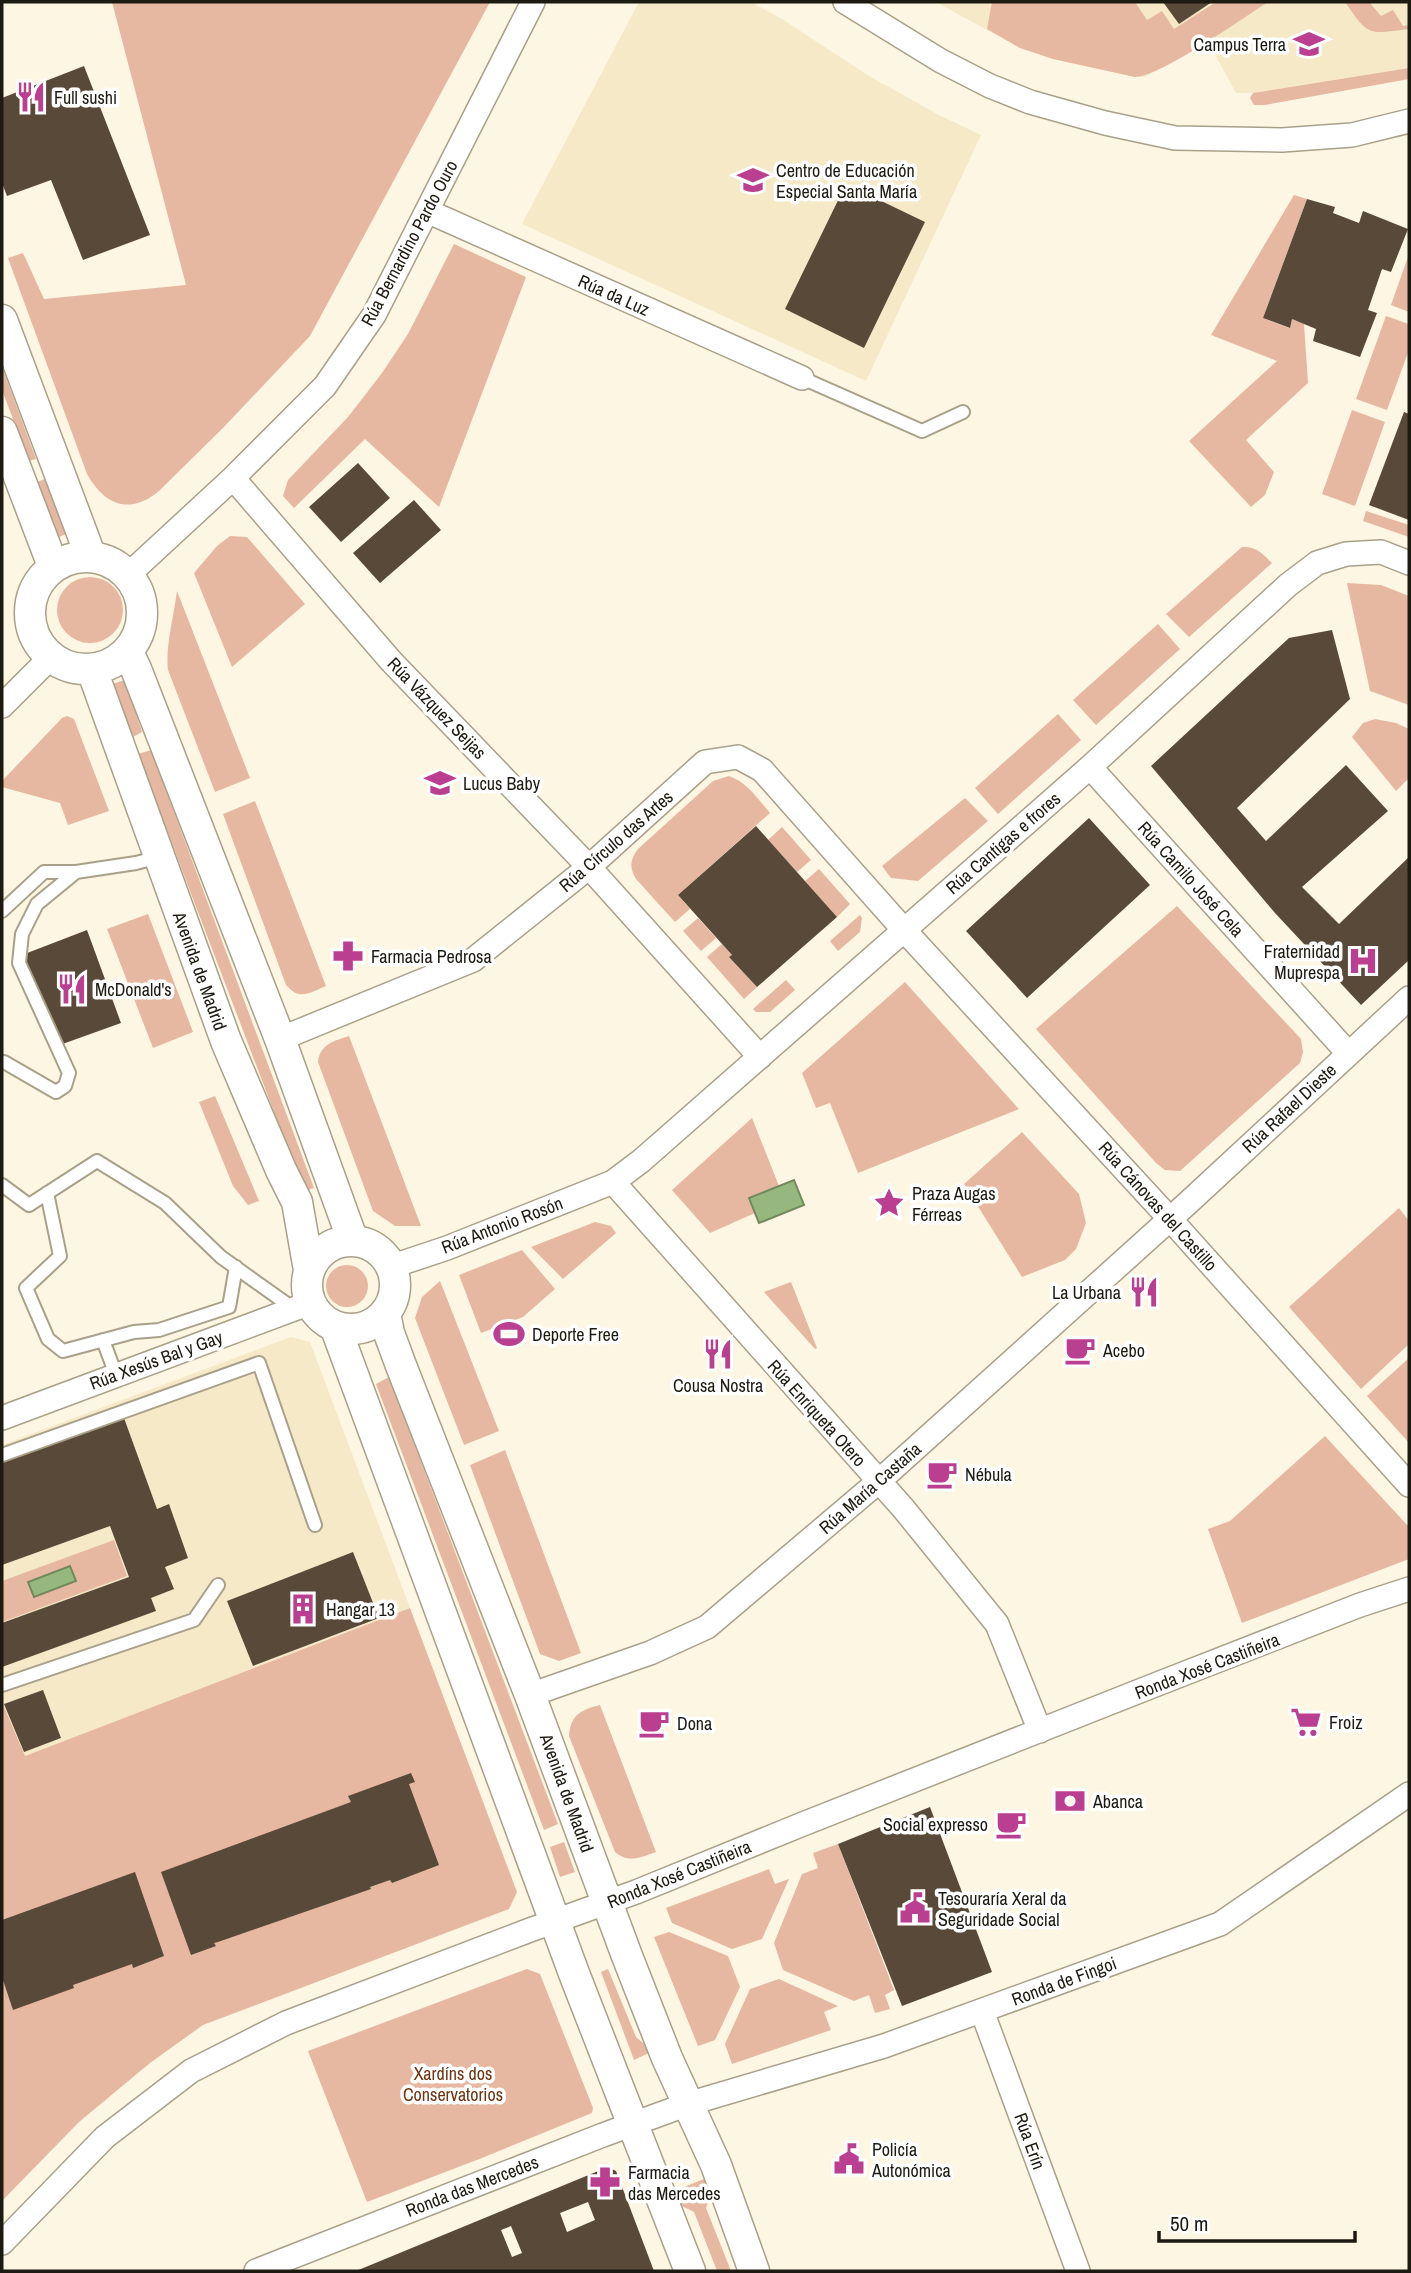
<svg xmlns="http://www.w3.org/2000/svg" width="1411" height="2273" viewBox="0 0 1411 2273" font-family="'Archivo Narrow',sans-serif">
	<style>
		.built { fill: #f5e9c8 }
		.green { fill: #e7b8a1 }
		.water { fill: #96b77d; stroke: #72885d; stroke-width: 2 }
		.building { fill: #594938; fill-rule: evenodd }
		.lines { fill: none; stroke-linecap: round; stroke-linejoin: round }
		.service-casing { stroke: #a9a089; stroke-width: 16 }
		.minor-casing { stroke: #a9a089; stroke-width: 26 }
		.tertiary-casing { stroke: #a9a089; stroke-width: 33 }
		.service { stroke: #fff; stroke-width: 12 }
		.minor { stroke: #fff; stroke-width: 23 }
		.tertiary { stroke: #fff; stroke-width: 30 }
		.labels { text-anchor: middle; dominant-baseline: central; stroke-width: 7; stroke-linejoin: round; paint-order: stroke }
		.poi-label { font-size: 18px; fill: #1d1a11; stroke: #fff; text-anchor: start }
		.street-label { font-size: 18px; fill: #1d1a11; stroke: #fff }
		.park-label { font-size: 18px; fill: #6e3311; stroke: #fff }
	</style>
	<rect width="100%" height="100%" fill="#fdf6e2"/>
	<path class="built" d="M639,2H751L782,19L869,76L939,115L981,135L866,381L522,224Z
		M936,2H1409V68L1253,93H1236L1207,40L1145,77H1135L1053,59L1020,48Z
		M291,1337L310,1342L410,1608L25,1756L2,1702V1445Z"/>
	<path class="green" d="M112,2H490L310,336L223,428L159,491C130,515 105,506 87,474L8,258L23,253L44,299L186,285Z
		M992,2H1135L1147,20L1162,11L1174,29L1216,2H1268C1241,19 1162,76 1135,77L1053,59L1020,48L987,29Z
		M1345,2H1369L1381,16L1393,10L1403,26L1409,25V29C1368,34 1369,37 1345,2Z
		M1409,68V79L1265,105H1254L1250,98L1253,93Z
		M1294,195L1307,199L1263,318L1289,328L1292,319L1304,324L1308,383L1246,440L1274,472L1265,495L1251,507L1189,441L1277,361L1211,335Z
		M454,244L526,277L439,507L365,439L294,508L283,496L288,480L348,417L382,373L408,334Z
		M1409,254V312L1391,305Z
		M1386,316L1409,324V350L1387,410L1356,399Z
		M2,367L36,459L29,461L2,390Z
		M1352,410L1385,422L1355,506L1322,494Z
		M47,478L66,534L57,538L35,483Z
		M1366,511L1409,525V537L1363,521Z
		M230,536L247,537L305,604L232,667L194,573L217,546Z
		M1242,547C1256,546 1263,554 1272,563L1189,637L1166,614Z
		M57 610a33 33 0 1 1 66 0a33 33 0 1 1-66 0Z
		M1347,583L1381,585L1409,596V705L1370,691Z
		M177,591L250,778L215,792L168,670C165,648 174,615 177,591Z
		M1158,624L1180,649L1096,725L1073,700Z
		M125,680L142,732L133,737L112,684Z
		M1058,714L1081,740L998,814L975,788Z
		M67,716L74,719L109,811L68,825L60,803L2,787V781L62,718Z
		M1375,719L1396,723L1409,729V778L1396,791L1352,737L1363,723Z
		M151,750L314,1188L304,1191L138,754Z
		M729,776C747,782 758,799 770,813L678,895L690,909L675,922L636,879C629,867 630,860 638,849L713,781Z
		M965,798L988,821L918,881L891,878L882,866Z
		M255,801L326,986C309,993 300,1001 286,985L223,814Z
		M782,827L811,860L797,872L768,840Z
		M819,869L850,904L837,917L805,881Z
		M1177,906L1301,1039L1303,1052L1300,1063L1180,1171L1165,1170L1156,1163L1036,1029Z
		M148,914L193,1032L153,1048L107,929Z
		M860,915L862,918L860,932L838,951L830,941Z
		M698,918L716,938L701,951L683,931Z
		M722,944L732,955L730,958L757,987L744,999L707,957Z
		M786,980L795,990L770,1012H756L753,1009Z
		M905,982L1019,1109L858,1173L830,1103L816,1108L802,1073Z
		M349,1036L421,1226H395L373,1211L318,1062C320,1044 334,1041 349,1036Z
		M215,1096L259,1201L248,1205L233,1186L199,1102Z
		M752,1118L779,1186L749,1198L755,1213L710,1233L672,1190Z
		M1022,1132L1079,1194L1086,1223L1076,1249L1065,1260L1022,1277L964,1184Z
		M1399,1208L1409,1221V1344L1361,1389L1289,1307Z
		M595,1222L611,1226L616,1233L563,1279L531,1247Z
		M522,1250L555,1289L523,1317L481,1333L459,1275Z
		M326 1286a21 21 0 1 1 42 0a21 21 0 1 1-42 0Z
		M440,1281L499,1431L464,1445L415,1318L422,1297Z
		M791,1282L817,1348L815,1349L764,1292Z
		M1409,1358V1443L1367,1396Z
		M389,1377L558,1824L544,1830L376,1384Z
		M1325,1436L1409,1527V1559L1242,1623L1208,1529L1230,1521Z
		M505,1450L581,1653L559,1661L540,1654L470,1465Z
		M114,1540L127,1576L2,1622V1581Z
		M410,1608L517,1892L509,1909L203,2025L150,2063L79,2122L2,2201V1702L25,1756Z
		M600,1705L656,1852C641,1857 629,1864 615,1852L569,1736C571,1714 581,1710 600,1705Z
		M564,1842L575,1872L560,1877L550,1847Z
		M838,1844L894,1990L885,1995L890,2009L875,2013L869,1995L854,2001L783,1970L774,1943L802,1874L818,1868L813,1853Z
		M769,1869L775,1884L789,1879L762,1939L732,1949L672,1923L666,1908Z
		M669,1932L728,1956L740,1987L715,2040L698,2046L654,1937Z
		M527,1969L540,1974L593,2108L592,2113L482,2158L367,2202L308,2051Z
		M608,1969L636,2037L653,2051L634,2060L601,1972Z
		M779,1979L838,2006L824,2012L831,2030L732,2064L725,2044L750,1989Z
		M704,2179L711,2194L706,2208L731,2271H717L694,2212L680,2205L674,2191Z"/>
	<path class="water" d="M794,1180L804,1205L759,1223L749,1198Z
		M70,1566L76,1581L34,1597L28,1582Z"/>
	<path class="building" d="M1163,2H1212L1179,24Z
		M84,66L150,235L83,260L51,180L7,196L2,183V98Z
		M846,184L925,222L864,348L785,309Z
		M1307,199L1335,207L1333,213L1359,223L1363,211L1408,229L1391,272L1382,269L1368,310L1377,313L1360,357L1313,341L1316,329L1292,319L1290,328L1263,318Z
		M1404,412L1409,414V520L1369,505Z
		M358,463L390,498L341,542L309,507Z
		M414,500L441,530L380,583L353,553Z
		M1332,630L1350,699L1237,808L1266,841L1346,765L1388,811L1302,887L1339,924L1409,857V960L1361,1005L1275,913L1151,766L1289,638Z
		M1089,818L1150,885L1027,998L966,931Z
		M756,826L837,917L757,987L729,957L732,955L678,895Z
		M87,930L121,1023L57,1046L22,955Z
		M124,1418L157,1509L169,1504L188,1558L165,1567L174,1589L151,1598L156,1611L2,1667V1623L129,1577L110,1526L2,1565V1462Z
		M353,1552L379,1618L253,1666L227,1601Z
		M43,1690L61,1738L24,1752L4,1704Z
		M411,1773L415,1782L409,1784L439,1865L392,1883L390,1880L370,1887L371,1889L218,1942L214,1943L216,1946L191,1955L161,1872L351,1802L348,1796Z
		M930,1807L992,1972L902,2006L838,1844Z
		M135,1872L164,1956L133,1968L132,1964L118,1969L73,1985L74,1988L13,2010L2,1977V1920Z
		M608,2167L616,2171L654,2271H356ZM588,2202L595,2220L567,2232L560,2213ZM511,2226L522,2253L512,2257L501,2230Z"/>
	<g class="lines">
		<g class="service-casing">
			<path id="service" d="M802,378L922,431L963,412
				M2,911L44,872H76
				M4,1062L56,1092L65,1086L69,1073L19,963L22,934L37,904L76,872L136,863L159,857
				M2,1185L29,1205L97,1161L165,1203L221,1257L294,1309
				M47,1193L60,1256L26,1288L48,1339L63,1351L134,1332L159,1330L229,1307L236,1267
				M103,1340L116,1375
				M2,1455L259,1363L315,1525
				M2,1685L194,1620L218,1585"/>
		</g>
		<g class="minor-casing">
			<path id="minor" d="M845,2L941,61L990,86L1030,102L1105,123L1175,138L1282,140L1352,135L1409,121
				M427,211L802,378
				M233,478L391,661L589,867L760,1057
				M128,575L233,478L325,386L374,315L533,2
				M2,706L50,658
				M1090,767L1348,1053
				M280,1039L473,960L589,867L705,762L738,757L762,770L904,930L1170,1219L1409,1485
				M613,1182L903,1508L997,1624L1040,1731
				M390,1267L447,1248L613,1182L641,1161L1090,767L1288,585L1317,563L1346,554L1381,552L1409,563
				M2,1418L310,1303
				M530,1695L650,1653L707,1627L878,1482L1190,1201L1409,998
				M982,2011L1078,2271
				M2,2243L105,2137L191,2071L286,2023L530,1930L636,1892L803,1824L1160,1683L1360,1605L1409,1589
				M256,2271L603,2135L688,2104L884,2046L1220,1924L1409,1794"/>
		</g>
		<g class="tertiary-casing">
			<path id="tertiary" d="M2,320L91,557
				M2,432L53,566
				M30 613a56 56 0 1 1 112 0a56 56 0 1 1-112 0Z
				M128,652L136,669L280,1039L353,1241
				M92,670L226,1041L281,1170L297,1202L309,1270
				M307 1285a44 44 0 1 1 88 0a44 44 0 1 1-88 0Z
				M385,1313L389,1333L400,1363L530,1695L627,1956L667,2058L716,2165L754,2271
				M335,1326L575,1976L690,2271"/>
		</g>
		<use href="#service" class="service"/>
		<use href="#minor" class="minor"/>
		<use href="#tertiary" class="tertiary"/>
	</g>
	<defs>
		<g id="university-bare" transform="scale(2.415)"><path d="M0-5L7-2L0 1L-7-2ZM-4 1L0 2.5L4 1V4Q0 6-4 4Z" fill="#ba3f90" stroke="#fff" stroke-width="2.5" paint-order="stroke"/></g>
		<g id="restaurant-bare" transform="scale(2.415)"><path d="M-5-6h1v4h1v-4h1v4h1v-4h1v5L-1.5 .5V6h-2V.5L-5-1ZM5-6V6H3V1.5H1.5Q1.5-4 5-6Z" fill="#ba3f90" stroke="#fff" stroke-width="2.5" paint-order="stroke"/></g>
		<g id="school-bare" transform="scale(2.415)"><path d="M0-5L7-2L0 1L-7-2ZM-4 1L0 2.5L4 1V4Q0 6-4 4Z" fill="#ba3f90" stroke="#fff" stroke-width="2.5" paint-order="stroke"/></g>
		<g id="pharmacy-bare" transform="scale(2.415)"><path d="M-2-6h4v4h4v4h-4v4h-4v-4h-4v-4h4Z" fill="#ba3f90" stroke="#fff" stroke-width="2.5" paint-order="stroke"/></g>
		<g id="hospital-bare" transform="scale(2.415)"><path d="M-5-5h3v3.5h4V-5h3V5h-3V1.5h-4V5h-3Z" fill="#ba3f90" stroke="#fff" stroke-width="2.5" paint-order="stroke"/></g>
		<g id="sight-bare" transform="scale(2.415)"><path d="M0-6L1.8-2.2L6-1.7L2.9 1.2L3.7 5.4L0 3.3L-3.7 5.4L-2.9 1.2L-6-1.7L-1.8-2.2Z" fill="#ba3f90" stroke="#fff" stroke-width="2.5" paint-order="stroke"/></g>
		<g id="stadium-bare" transform="scale(2.415)"><path d="M0-5a6.5 5 0 1 0 0 10a6.5 5 0 1 0 0-10ZM-3.5-1.8h7v3.6h-7Z" fill="#ba3f90" stroke="#fff" stroke-width="2.5" paint-order="stroke"/></g>
		<g id="cafe-bare" transform="scale(2.415)"><path d="M-5.5-4.5H6V0H3Q3 3.5 0 3.5H-2.5Q-5.5 3.5-5.5 0ZM3-3.2v2h1.7v-2ZM-6 4.5H4V6H-6Z" fill="#ba3f90" stroke="#fff" stroke-width="2.5" paint-order="stroke"/></g>
		<g id="building-bare" transform="scale(2.415)"><path d="M-4-6H4V6H1V3H-1V6H-4ZM-2.5-4.3h1.7v1.8h-1.7ZM.8-4.3h1.7v1.8H.8ZM-2.5-1h1.7V.8h-1.7ZM.8-1h1.7V.8H.8Z" fill="#ba3f90" stroke="#fff" stroke-width="2.5" paint-order="stroke"/></g>
		<g id="supermarket-bare" transform="scale(2.415)"><path d="M-6-5.5h2.5l.6 2H6L4.5 2H-2.5L-4.4-4H-6ZM-1.5 3.2a1.3 1.3 0 1 0 .1 0ZM3 3.2a1.3 1.3 0 1 0 .1 0Z" fill="#ba3f90" stroke="#fff" stroke-width="2.5" paint-order="stroke"/></g>
		<g id="bank-bare" transform="scale(2.415)"><path d="M-6-4H6V4H-6ZM0-2.3a2.3 2.3 0 1 0 0 4.6a2.3 2.3 0 1 0 0-4.6Z" fill="#ba3f90" stroke="#fff" stroke-width="2.5" paint-order="stroke"/></g>
		<g id="civic-bare" transform="scale(2.415)"><path d="M-.6-6.5H3V-4.5H.6V-3L4-1V1h2V6H-6V1h2V-1L-.6-3ZM-1.2 2.5V6h2.4V2.5Z" fill="#ba3f90" stroke="#fff" stroke-width="2.5" paint-order="stroke"/></g>
	</defs>
	<g fill-rule="evenodd">
		<use href="#university-bare" x="1309" y="44"/>
		<use href="#restaurant-bare" x="31" y="97"/>
		<use href="#school-bare" x="753" y="180"/>
		<use href="#school-bare" x="440" y="783"/>
		<use href="#pharmacy-bare" x="348" y="956"/>
		<use href="#hospital-bare" x="1363" y="961"/>
		<use href="#restaurant-bare" x="72" y="989"/>
		<use href="#sight-bare" x="889" y="1203"/>
		<use href="#restaurant-bare" x="1144" y="1292"/>
		<use href="#stadium-bare" x="509" y="1334"/>
		<use href="#cafe-bare" x="1080" y="1350"/>
		<use href="#restaurant-bare" x="718" y="1354"/>
		<use href="#cafe-bare" x="942" y="1474"/>
		<use href="#building-bare" x="303" y="1609"/>
		<use href="#supermarket-bare" x="1306" y="1722"/>
		<use href="#cafe-bare" x="654" y="1723"/>
		<use href="#bank-bare" x="1070" y="1801"/>
		<use href="#cafe-bare" x="1011" y="1824"/>
		<use href="#civic-bare" x="915" y="1908"/>
		<use href="#civic-bare" x="849" y="2159"/>
		<use href="#pharmacy-bare" x="605" y="2182"/>
	</g>
	<g class="labels">
		<g class="poi-label">
			<text x="1286" y="44" text-anchor="end">Campus Terra</text>
			<text x="54" y="97">Full sushi</text>
			<text x="776" y="170">Centro de Educación<tspan x="776" dy="21">Especial Santa María</tspan></text>
			<text x="463" y="783">Lucus Baby</text>
			<text x="1340" y="951" text-anchor="end">Fraternidad<tspan x="1340" dy="21">Muprespa</tspan></text>
			<text x="371" y="956">Farmacia Pedrosa</text>
			<text x="95" y="989">McDonald's</text>
			<text x="912" y="1193">Praza Augas<tspan x="912" dy="21">Férreas</tspan></text>
			<text x="1121" y="1292" text-anchor="end">La Urbana</text>
			<text x="532" y="1334">Deporte Free</text>
			<text x="1103" y="1350">Acebo</text>
			<text x="718" y="1385" text-anchor="middle">Cousa Nostra</text>
			<text x="965" y="1474">Nébula</text>
			<text x="326" y="1609">Hangar 13</text>
			<text x="1329" y="1722">Froiz</text>
			<text x="677" y="1723">Dona</text>
			<text x="1093" y="1801">Abanca</text>
			<text x="988" y="1824" text-anchor="end">Social expresso</text>
			<text x="938" y="1898">Tesouraría Xeral da<tspan x="938" dy="21">Seguridade Social</tspan></text>
			<text x="872" y="2149">Policía<tspan x="872" dy="21">Autonómica</tspan></text>
			<text x="628" y="2172">Farmacia<tspan x="628" dy="21">das Mercedes</tspan></text>
		</g>
		<g class="street-label">
			<text transform="translate(409 243) rotate(-62)">Rúa Bernardino Pardo Ouro</text>
			<text transform="translate(614 295) rotate(24)">Rúa da Luz</text>
			<text transform="translate(437 708) rotate(46)">Rúa Vázquez Seijas</text>
			<text transform="translate(616 841) rotate(-41)">Rúa Círculo das Artes</text>
			<text transform="translate(1003 843) rotate(-41)">Rúa Cantigas e frores</text>
			<text transform="translate(1191 879) rotate(48)">Rúa Camilo José Cela</text>
			<text transform="translate(200 971) rotate(70)">Avenida de Madrid</text>
			<text transform="translate(1289 1108) rotate(-43)">Rúa Rafael Dieste</text>
			<text transform="translate(1158 1206) rotate(48)">Rúa Cánovas del Castillo</text>
			<text transform="translate(502 1225) rotate(-21)">Rúa Antonio Rosón</text>
			<text transform="translate(156 1360) rotate(-20)">Rúa Xesús Bal y Gay</text>
			<text transform="translate(817 1413) rotate(48)">Rúa Enriqueta Otero</text>
			<text transform="translate(870 1488) rotate(-41)">Rúa María Castaña</text>
			<text transform="translate(1207 1666) rotate(-21)">Ronda Xosé Castiñeira</text>
			<text transform="translate(567 1793) rotate(70)">Avenida de Madrid</text>
			<text transform="translate(679 1874) rotate(-22)">Ronda Xosé Castiñeira</text>
			<text transform="translate(1064 1981) rotate(-20)">Ronda de Fingoi</text>
			<text transform="translate(1030 2141) rotate(70)">Rúa Erín</text>
			<text transform="translate(472 2186) rotate(-21)">Ronda das Mercedes</text>
		</g>
		<g class="park-label">
			<text x="453" y="2073">Xardíns dos<tspan x="453" dy="21">Conservatorios</tspan></text>
		</g>
	</g>
	<rect width="1411" height="2273" fill="none" stroke="#1d1a11" stroke-width="7"/>
	<path d="M1159 2231v10h196v-10" fill="none" stroke="#1d1a11" stroke-width="3.5"/>
	<text x="1170" y="2231" font-size="21" fill="#1d1a11" stroke="#ffffff" stroke-width="5" paint-order="stroke">50 m</text>
</svg>
